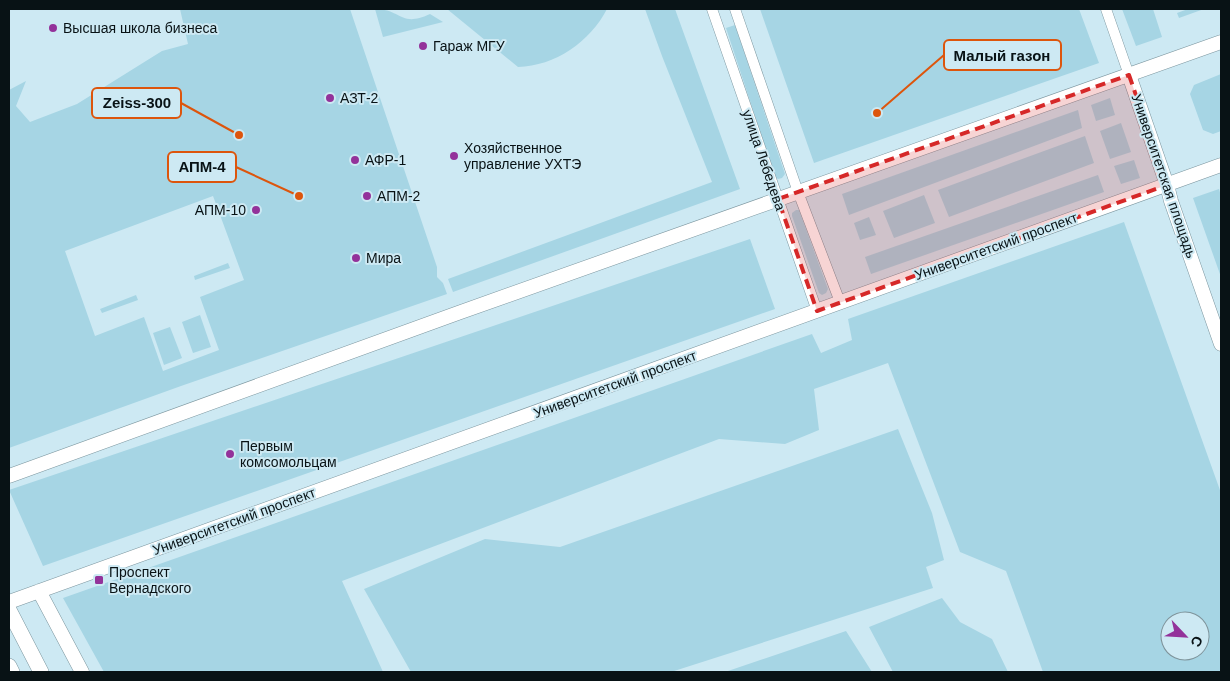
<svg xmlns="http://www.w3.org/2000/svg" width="1230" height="681" viewBox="0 0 1230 681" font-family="Arial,sans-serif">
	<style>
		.green { fill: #a6d5e4; fill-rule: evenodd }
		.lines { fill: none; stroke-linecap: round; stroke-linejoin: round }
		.street-casing { stroke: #7c969f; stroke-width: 11 }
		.secondary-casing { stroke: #7c969f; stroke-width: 15 }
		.primary-casing { stroke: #7c969f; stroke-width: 16 }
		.street { stroke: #fff; stroke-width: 10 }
		.secondary { stroke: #fff; stroke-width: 14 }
		.primary { stroke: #fff; stroke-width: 15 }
		.marked { fill: #d62828; fill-opacity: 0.2; stroke: #d62828; stroke-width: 4; stroke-dasharray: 10 6; stroke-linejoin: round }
		.poi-dot { fill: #93329a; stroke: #cde9f3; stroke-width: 2 }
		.labels { text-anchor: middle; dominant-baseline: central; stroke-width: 4; stroke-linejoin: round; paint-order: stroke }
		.poi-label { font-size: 14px; fill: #081215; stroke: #cde9f3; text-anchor: start }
		.street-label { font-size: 14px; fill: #081215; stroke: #cde9f3 }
		.leader { fill: none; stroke: #dd550c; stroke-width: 2 }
		.callout-dot { fill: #dd550c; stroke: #cde9f3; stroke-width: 2 }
		.callout { fill: #cde9f3; stroke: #dd550c; stroke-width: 2 }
		.callout-label { font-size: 15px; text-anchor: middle; font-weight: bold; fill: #081215 }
	</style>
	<rect width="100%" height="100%" fill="#cde9f3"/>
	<path class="green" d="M180,9H350L437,267V277L443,283L447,294L181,386L9,448V90L26,81L16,106L30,122L77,104L162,51L188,44ZM213,196L244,280L200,297L219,350L163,371L144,317L95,336L65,251Z
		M375,9C402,9 400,28 430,14L443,22L383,37Z
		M447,9H607C590,42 555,66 518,67Z
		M645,9H675L740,189L453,292L448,279L712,182L662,56Z
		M760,9H1079L1099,63L814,163Z
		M1122,9H1153L1162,37L1136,46Z
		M1188,9H1204L1179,18L1177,13Z
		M735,25L785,174L782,178L778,179L775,177L726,28Z
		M1221,74V131L1213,134L1203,130L1190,94L1194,85Z
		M1110,98L1115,115L1096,121L1091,105Z
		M1078,110L1082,128L849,215L842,194Z
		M1121,123L1131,152L1110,159L1100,131Z
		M1085,136L1094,163L949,217L938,190Z
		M1134,160L1140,178L1121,184L1114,166Z
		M1098,175L1104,192L871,274L865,257Z
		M1219,189L1221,196V277L1193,198Z
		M924,195L935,223L894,238L883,211Z
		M796,210H799L828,289L826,293L822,295L819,293L792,216V213Z
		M869,217L876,235L860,240L854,223Z
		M1124,222L1221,493V672H1043L1006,571L960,552L888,363L814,389L819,430L785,444L719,439L342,581L383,672H104L63,598L812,334L821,353L852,340L848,319ZM1170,621H1200V651H1170Z
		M750,239L775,309L43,566L9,490Z
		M228,263L230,268L195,280L194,276Z
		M136,295L138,300L102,313L100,309Z
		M200,315L211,347L193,353L182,322Z
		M170,327L182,358L164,365L153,333Z
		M898,429L932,513L944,560L926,567L933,588L671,672H411L364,589L485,539L560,547Z
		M942,598L960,622L992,639L1008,672H893L869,627Z
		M846,631L872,672H725Z"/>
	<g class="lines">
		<g class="street-casing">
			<path id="street" d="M712,9L817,311
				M735,9L798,192L840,302
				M1106,9L1129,75"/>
		</g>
		<g class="secondary-casing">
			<path id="secondary" d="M1129,75L1167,185L1171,201L1221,344
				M9,476L458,313L1221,42
				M39,591L82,672
				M9,602L1221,165"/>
		</g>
		<g class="primary-casing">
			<path id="primary" d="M9,610L41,672
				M9,666L12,672"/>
		</g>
		<use href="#street" class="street"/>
		<use href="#secondary" class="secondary"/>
		<use href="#primary" class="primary"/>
	</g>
	<path class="marked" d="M1129,75L1167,185L817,311L778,199Z"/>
	<g class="poi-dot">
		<circle cx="53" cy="28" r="5"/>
		<circle cx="423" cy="46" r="5"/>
		<circle cx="330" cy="98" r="5"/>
		<circle cx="454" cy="156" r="5"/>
		<circle cx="355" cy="160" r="5"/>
		<circle cx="367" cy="196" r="5"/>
		<circle cx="256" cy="210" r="5"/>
		<circle cx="356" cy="258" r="5"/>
		<circle cx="230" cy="454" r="5"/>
		<rect x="94" y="575" width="10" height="10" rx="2.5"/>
	</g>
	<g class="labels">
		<g class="poi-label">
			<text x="63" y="28">Высшая школа бизнеса</text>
			<text x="433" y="46">Гараж МГУ</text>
			<text x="340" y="98">АЗТ-2</text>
			<text x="464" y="148">Хозяйственное<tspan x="464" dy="16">управление УХТЭ</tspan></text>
			<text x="365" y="160">АФР-1</text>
			<text x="377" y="196">АПМ-2</text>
			<text x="246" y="210" text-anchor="end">АПМ-10</text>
			<text x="366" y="258">Мира</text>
			<text x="240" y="446">Первым<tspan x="240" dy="16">комсомольцам</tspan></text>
			<text x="109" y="572">Проспект<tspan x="109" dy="16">Вернадского</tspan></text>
		</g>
		<g class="street-label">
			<text transform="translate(764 160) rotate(71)">улица Лебедева</text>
			<text transform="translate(1164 176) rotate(71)">Университетская площадь</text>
			<text transform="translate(996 246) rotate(-20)">Университетский проспект</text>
			<text transform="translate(615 384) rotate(-20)">Университетский проспект</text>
			<text transform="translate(234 521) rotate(-20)">Университетский проспект</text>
		</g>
	</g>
	<path class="leader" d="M877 113L944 55M239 135L181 103M299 196L236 167"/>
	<g class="callout-dot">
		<circle cx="877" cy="113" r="5"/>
		<circle cx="239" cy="135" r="5"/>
		<circle cx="299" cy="196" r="5"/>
	</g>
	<g class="callout">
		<rect x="944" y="40" width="117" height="30" rx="5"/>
		<rect x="92" y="88" width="89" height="30" rx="5"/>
		<rect x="168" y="152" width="68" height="30" rx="5"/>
	</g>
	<g class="callout-label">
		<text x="1002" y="61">Малый газон</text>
		<text x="137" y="108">Zeiss-300</text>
		<text x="202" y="172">АПМ-4</text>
	</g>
	<rect width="1230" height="681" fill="none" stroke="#081215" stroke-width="20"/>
	<g transform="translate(1185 636) rotate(115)"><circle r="24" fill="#cde9f3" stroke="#7e939a"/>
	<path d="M0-4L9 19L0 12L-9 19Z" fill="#93329a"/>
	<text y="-8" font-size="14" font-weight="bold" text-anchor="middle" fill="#081215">С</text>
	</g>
</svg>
